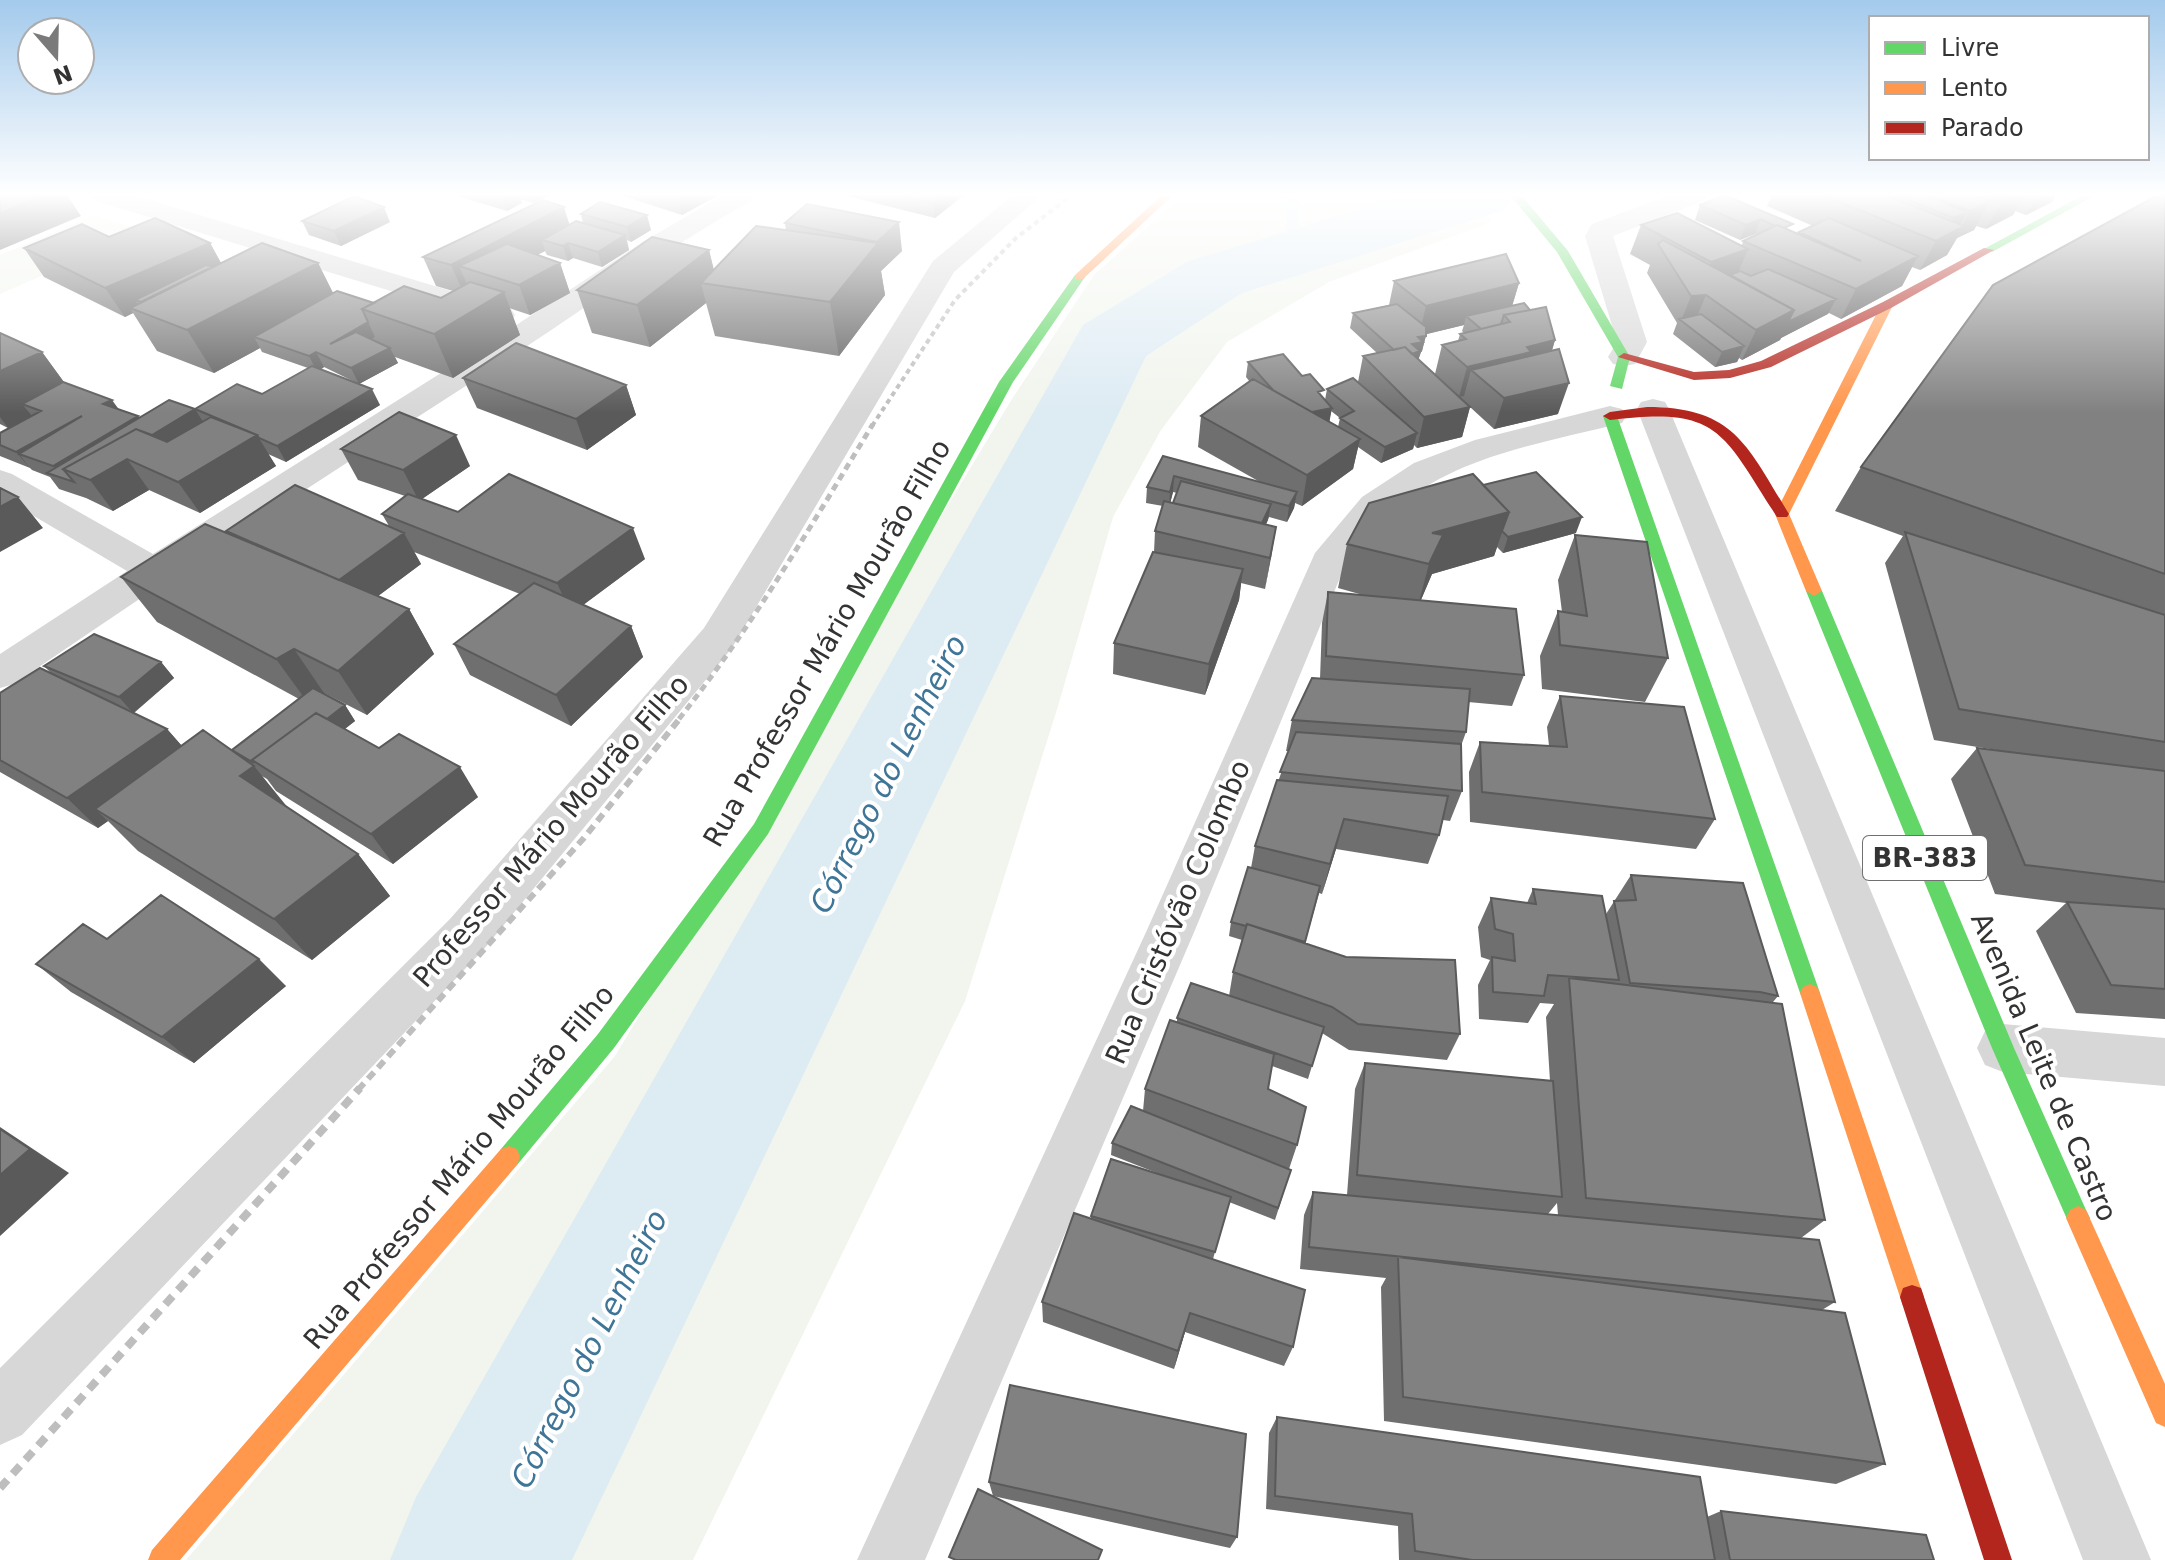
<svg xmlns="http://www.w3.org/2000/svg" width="2165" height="1560" viewBox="0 0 2165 1560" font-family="'DejaVu Sans',sans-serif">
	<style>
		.green { fill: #f1f5ed }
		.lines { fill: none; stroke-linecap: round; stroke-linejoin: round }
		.stream { fill: #ddebf3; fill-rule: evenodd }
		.river { fill: #ddebf3; fill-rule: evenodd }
		.street { fill: #d7d7d7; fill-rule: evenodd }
		.fast { fill: #63d668; fill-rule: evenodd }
		.slow { fill: #ff974d; fill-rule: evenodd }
		.jam { fill: #b3261e; fill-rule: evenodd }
		.rail-far3 { stroke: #bebebe; stroke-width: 4; stroke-dasharray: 5 4; stroke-linecap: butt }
		.rail-far2 { stroke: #bebebe; stroke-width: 5; stroke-dasharray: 7 5; stroke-linecap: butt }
		.rail-far1 { stroke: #bebebe; stroke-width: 6; stroke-dasharray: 9 6; stroke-linecap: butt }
		.rail { stroke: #bebebe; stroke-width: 8; stroke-dasharray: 11 8; stroke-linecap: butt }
		.wall { fill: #6f6f6f; fill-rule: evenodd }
		.shaded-wall { fill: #5a5a5a }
		.building { fill: #818181; stroke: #5a5a5a; stroke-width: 2 }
		.labels { text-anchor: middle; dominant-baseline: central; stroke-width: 8; stroke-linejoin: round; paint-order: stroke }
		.shield { fill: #fff; stroke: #707070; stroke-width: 2 }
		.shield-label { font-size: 26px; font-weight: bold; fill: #333 }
		.street-label { font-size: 28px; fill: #333; stroke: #fff }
		.water-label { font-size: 30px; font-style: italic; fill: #3f7597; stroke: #fff }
	</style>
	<rect width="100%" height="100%" fill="#fff"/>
	<path class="green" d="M1183,195H1475L1492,222L1329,282L1227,342L1161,430L1113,517L1058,706L965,1001L693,1560H186L615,1056L1012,399L1094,275Z
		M95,215L145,231L0,294V255Z"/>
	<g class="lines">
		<path class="stream" d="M1286,195H1298L1299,253L1293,257L1287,253Z"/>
		<path class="river" d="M1407,195H1514L1504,210L1242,293L1146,356L572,1560H390L416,1497L1083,325L1188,261Z"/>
		<path class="street" d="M92,195H133L511,309L515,315L511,321L500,324L489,321L96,201Z
			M723,195H755L751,201C668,247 592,304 512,356C345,464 178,571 14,684L0,688V654L127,571L0,496V470L12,474L153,554L492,341L641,243Z
			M1013,195H1042L954,272L732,648L484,949L22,1435L0,1445V1368L450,919L704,628L933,261Z
			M1670,195H1707L1703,201L1613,236L1647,342L1635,364L1624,366L1613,364L1608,357L1617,342L1585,236L1592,224Z
			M1653,399L1665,402L1669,409L2151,1560H2083L1637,409L1641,402Z
			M1610,406L1622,409L1626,416L1622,423C1510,451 1417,461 1346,563L1195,930L925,1560H857L1147,930L1315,553L1362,497L1414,463L1475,440Z
			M2003,1024L2165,1038V1086L2003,1072L1985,1065L1977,1048L1985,1031Z"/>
		<path class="fast" d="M1510,195H1521L1568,251L1630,357L1622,389L1610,386L1618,357L1557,252Z
			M2083,195H2096L1992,252L1982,250Z
			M1075,275L1085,277L1013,382L768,834L614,1048L517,1165L509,1168L501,1165L498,1157L501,1149L598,1034L754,824L999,382Z
			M1610,412L1617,416L1820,993L1817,999L1810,1002L1803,999L1800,993L1603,416Z
			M1814,586L1822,591L2014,1048L2086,1210L2090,1218L2086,1226L2078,1230L2070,1226L1992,1048L1806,591Z"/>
		<path class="slow" d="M1162,195H1173L1083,279H1075V275Z
			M1887,301L1893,305L1789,514L1822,591L1814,596L1806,591L1775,514L1881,305Z
			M1810,984L1817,987L1820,993L1924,1297L1921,1306L1912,1309L1903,1306L1900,1297L1800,993L1803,987Z
			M509,1146L517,1149L520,1157L517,1165L180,1560H148L152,1550L501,1149Z
			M2078,1206L2086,1210L2165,1384V1427L2156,1423L2066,1218L2070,1210Z"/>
		<path class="jam" d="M1984,248L1994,250L1891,308L1771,367L1730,378L1694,380L1618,357L1624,353L1694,372L1729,370L1761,361L1883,302Z
			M1647,407C1735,407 1747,446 1789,514L1787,517H1777C1722,432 1720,406 1610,420L1603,416L1610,412Z
			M1912,1285L1921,1288L1924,1297L2012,1560H1984L1900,1297L1903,1288Z"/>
		<path class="rail-far3" d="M872,426L955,300L1016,238L1072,195"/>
		<path class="rail-far2" d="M679,719C752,627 812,524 873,424"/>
		<path class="rail-far1" d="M358,1090L583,839L681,717"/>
		<path class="rail" d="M0,1488L360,1088"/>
	</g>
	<path class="wall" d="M454,195H550L533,203L520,199L522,203L507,211Z
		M620,195H719L682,215Z
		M843,195H964L935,218Z
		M1724,195L1798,234L1799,232L1813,226L1767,206L1772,195H2056L2052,202L2026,215L2015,211L2013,215L1986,229L1976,226L1974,230L1957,238L1947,255L1920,270L1912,267L1902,286L1841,319L1829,313L1781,338L1780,340L1742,360L1739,358L1737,362L1715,367L1673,334L1677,323L1647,273L1650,265L1630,254L1641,225L1742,245L1743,241L1756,235L1755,234L1740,240L1695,220L1700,205Z
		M2165,195V1019L2076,1013L2036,931L2066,903L1995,894L1951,779L1977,748L2015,753L1934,740L1885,563L1903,536L1835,511L1861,467Z
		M807,204L902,251L881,271L885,295L839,356L715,336L706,303L650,347L592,333L577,290L709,250L714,270L786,230L785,223Z
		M581,214L651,230L631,242L627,240L629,250L602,267L573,258L568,261L547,255L545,251L537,255L560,263L570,293L530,315L509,308L520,335L453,378L395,357L398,363L359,384L324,367L320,370L380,405L286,462L268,454L276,466L200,513L149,490L113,511L86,498L59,489L50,477L32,470L30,468L0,456V433L26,419L8,428L0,424V333L42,352L64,382L118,409L140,418L195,409L262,394L308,368L262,352L260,348L214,373L157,351L133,313L125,317L44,277L24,248L109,237L210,243L221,263H318L333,293L374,303L441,298L453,291L436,286L423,257L570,224L583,223Z
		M302,221L390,222L341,246L309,235Z
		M1394,281L1519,283L1512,306L1555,340L1552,351L1558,414L1494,429L1470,407L1462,437L1417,448L1414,445L1413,449L1381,463L1358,447L1353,469L1302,506L1295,503L1294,508L1287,522L1269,517L1266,524L1276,527L1265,589L1241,583L1239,600L1205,695L1113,674L1114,643L1154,552L1155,531L1163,506L1146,503L1147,487L1163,456L1260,482L1198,447L1201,416L1250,382L1246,377L1248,362L1322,397L1325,400L1327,389L1358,382L1363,356L1377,353L1350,328L1353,313L1389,305ZM1464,325L1462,331L1464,333L1460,334L1458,341L1442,345L1435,374L1418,359L1421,352L1422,351L1426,334ZM1331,411L1340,418L1338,427L1329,422ZM1173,492L1177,493L1173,503H1170Z
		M463,378L626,385L636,415L587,450L477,408Z
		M341,449L470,466L422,499L458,512L645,559L583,605L631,626L643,657L571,726L470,675L454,644L520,594L414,552L421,564L378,596L409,609L434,654L367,715L324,693L323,694L345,705L355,721L345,729L379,748L478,797L393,864L276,791L267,779L262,776L286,807L358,854L390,896L312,960L138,851L108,821L98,828L0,772V693L50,672L44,666L161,662L174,678L134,713L167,729L182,746L232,750L299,699L157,622L121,577L228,533L226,531L389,526L382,514L405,496L358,480Z
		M1483,485L1576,533L1503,553L1497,547L1494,556L1432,574L1421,600L1524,675L1512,706L1468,702L1466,732L1461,746L1462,791L1450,821L1443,820L1439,835L1428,864L1336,849L1322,894L1319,893L1305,943L1460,1034L1447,1060L1349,1050L1322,1033L1308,1079L1272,1066L1268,1089L1297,1145L1289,1169L1291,1170L1275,1220L1229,1202L1213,1259L1293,1347L1284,1366L1185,1332L1174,1369L1043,1322L1042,1302L1091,1219V1216L1157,1173L1111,1155L1112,1143L1143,1111L1145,1089L1177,1022V1018L1229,996L1233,972L1242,940L1229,936L1231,922L1251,868L1255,846L1289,751H1286L1292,720L1320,679L1322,623L1328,592L1363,595L1338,588L1347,544Z
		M1575,535L1668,658L1645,702L1542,689L1540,656L1558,611L1562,612L1558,580Z
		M1560,696L1715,819L1696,849L1470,822L1469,772L1480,742L1549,746L1547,727Z
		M1631,875L1778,996L1773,1002L1825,1220L1801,1238L1835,1302L1822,1310L1885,1464L1836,1484L1384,1421L1381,1287L1386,1278L1300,1269L1304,1215L1313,1192L1347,1195L1355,1089L1365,1063L1550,1081L1546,1017L1554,1004L1540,1003L1528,1023L1479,1019L1478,985L1490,960L1481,957L1478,927L1491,898L1527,903L1533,889L1606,914ZM1557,1203L1558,1215L1548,1214Z
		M107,939L286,986L194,1063L71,992L36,964Z
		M1277,1417L1707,1517L1721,1511L1934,1560H1399L1398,1526L1266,1509L1269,1433Z
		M989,1482L1237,1537L1230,1548L993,1496Z"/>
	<path class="shaded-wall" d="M0,195H67L81,216L0,250Z
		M504,195H519L522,203L507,211L502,196Z
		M530,195H550L533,203Z
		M677,195H719L682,215Z
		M944,195H964L935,218L933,203Z
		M1889,195H1904L1898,196L1888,215L1878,218Z
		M2013,195H2025L2013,215L1986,229L2002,201Z
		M2038,195H2056L2052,202L2026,215Z
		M1990,201L1974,230L1957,238L1947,255L1920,270L1936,241L1943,237L1954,218L1967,212L1957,230L1961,228L1970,211Z
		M384,207L390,222L341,246L334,231Z
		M564,207L573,236L542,240L545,251L495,277L459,266L470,291L464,294L451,265Z
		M647,215L651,230L631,242L627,227Z
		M1761,219L1755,234L1740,240L1746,225Z
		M899,222L902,251L881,271L885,295L839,356L830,302L877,242Z
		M625,235L629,250L602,267L598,252Z
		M210,243L226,272L135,300L141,310L130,308L133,313L125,317L105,288Z
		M568,243L573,258L568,261L563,246Z
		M1748,249L1736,278L1699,292L1711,262Z
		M709,250L717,285L701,283L706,303L650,347L637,305Z
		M1918,256L1902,286L1841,319L1856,289Z
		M318,263L339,305L254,337L260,348L214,373L187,330Z
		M560,263L570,293L530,315L519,285Z
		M1519,283L1510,313L1466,316L1464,325L1419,336L1426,306Z
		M504,292L520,335L453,378L434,334Z
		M1706,295L1694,324L1681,321L1691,296Z
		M1836,299L1828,314L1781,338L1780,340L1742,360L1756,330L1794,310Z
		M368,322L375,337L338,359L330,344Z
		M1426,336L1422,351L1421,352L1416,367L1398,372L1412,344L1418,337Z
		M1555,340L1545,371L1471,370L1464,396L1459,397L1467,367L1527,347Z
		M1744,346L1737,362L1715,367L1722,352Z
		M390,348L398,363L359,384L351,368Z
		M42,352L73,395L22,404L32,416L8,428L0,417V369Z
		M316,352L324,367L317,372L309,356Z
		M1569,383L1558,414L1494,429L1504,398Z
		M626,385L636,415L587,450L576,419Z
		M372,389L380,405L286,462L277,446Z
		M112,400L123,415L103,404Z
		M1470,407L1462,437L1417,448L1424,417Z
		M1332,408L1329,424L1295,416Z
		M195,409L205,425L127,459L149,490L113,511L90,480L84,478Z
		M82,416L19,454L30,468L16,452Z
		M138,416L149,432L63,469V478L53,466Z
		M1417,433L1413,449L1381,463L1385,447Z
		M257,435L276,466L200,513L178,482Z
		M456,435L470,466L419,501L403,470Z
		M1360,439L1353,469L1302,506L1307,475Z
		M1174,476L1173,492L1169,508L1170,492Z
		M1297,492L1294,508L1287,522L1289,506Z
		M18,497L43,528L0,552V507Z
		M1271,504L1268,520L1255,549L1258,533Z
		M1509,512L1494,556L1432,574L1417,609L1429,564L1432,533Z
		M1582,517L1576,533L1503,553L1508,537Z
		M1276,527L1271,558L1265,589L1270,558Z
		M633,528L645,559L571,614L557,583Z
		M404,533L421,564L358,611L339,580Z
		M1243,569L1239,600L1205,695L1209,664Z
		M409,609L434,654L367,715L338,671Z
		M631,626L643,657L571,726L556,695Z
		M294,649L324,693L308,703L276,659Z
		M161,662L174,678L133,713L119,697Z
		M345,705L355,721L280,778L262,767Z
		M167,729L194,760L95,809L108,821L98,828L67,798Z
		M254,766L289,809L240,776Z
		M460,767L478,797L393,864L371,834Z
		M1344,819L1336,849L1322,894L1330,864Z
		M358,854L390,896L312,960L274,919Z
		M259,959L286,986L194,1063L162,1037Z
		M0,1127L69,1173L0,1236Z
		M1190,1313L1185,1332L1174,1369L1178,1351Z"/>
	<path class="building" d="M0,195H45L0,213Z
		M900,195H944L933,203Z
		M1724,195L1793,224L1784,228L1777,225L1775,226L1761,219L1746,225L1700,205Z
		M1822,195H1885L1964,226L1936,241Z
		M1900,195H1924L1967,212L1954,218L1898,196Z
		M1930,195H1974L1990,201L1970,211Z
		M1987,195H2013L2002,201Z
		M2158,195H2165V574L1861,467L1993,285Z
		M354,196L384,207L334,231L302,221Z
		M543,200L564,207L451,265L423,257Z
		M600,202L647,215L627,227L581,214Z
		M807,204L899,222L877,242L785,223Z
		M1677,213L1748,249L1711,262L1641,225Z
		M155,218L210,243L105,288L24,248L82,224L109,237Z
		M1829,218L1918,256L1856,289L1743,241L1777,225L1861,261L1799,232Z
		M576,221L625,235L598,252L568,243L563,246L542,240Z
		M756,226L878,243L830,302L701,283Z
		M652,237L709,250L637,305L577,290Z
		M1663,240L1794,310L1756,330L1706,295L1691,296L1658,244Z
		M262,243L318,263L187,330L130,308Z
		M507,244L560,263L519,285L459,266Z
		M1506,254L1519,283L1426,306L1394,281Z
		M206,265L212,267L141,302L135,300Z
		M1768,269L1836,299L1788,322L1794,310L1730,275L1740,271L1751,276Z
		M470,282L504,292L434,334L362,309L404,286L441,298Z
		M337,291L374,303L362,309L368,322L330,344L356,332L390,348L351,368L316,352L309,356L254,337Z
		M1524,303L1530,310L1504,315L1501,324L1481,329L1466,316Z
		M1397,304L1426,327V336L1418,337L1423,342L1412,344L1420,351L1412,354L1405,347L1394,350L1353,313Z
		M1546,307L1555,340L1527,347L1531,352L1467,367L1442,345L1466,339L1460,334L1510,322L1504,315Z
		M1701,314L1744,346L1722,352L1679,319Z
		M0,333L42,352L0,371Z
		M516,343L626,385L576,419L463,378Z
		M1405,347L1470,407L1424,417L1363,356Z
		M1559,349L1569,383L1504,398L1471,370Z
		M1283,354L1302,376L1310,374L1324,390L1318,392L1332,408L1312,412L1273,390L1248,362Z
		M312,366L372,389L277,446L259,438L257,435L195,409L237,384L262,394Z
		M1353,378L1417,433L1385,447L1340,418L1354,411L1327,389Z
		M1253,379L1360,439L1307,475L1201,416Z
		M63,382L112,400L103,404L138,416L53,466L19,454L82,416L16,452L0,445V433L41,411L22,404Z
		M169,400L195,409L152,435L136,429L63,469L74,482L47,473Z
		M399,412L456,435L403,470L341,449Z
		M211,417L257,435L178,482L127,459L90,480L63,469L136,429L167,442Z
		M1163,456L1297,492L1289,506L1174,476L1170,492L1147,487Z
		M1536,472L1582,517L1508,537L1502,531L1509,512L1483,485Z
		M509,474L633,528L557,583L382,514L408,494L458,512Z
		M1473,474L1509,512L1432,533L1443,535L1429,564L1347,544L1369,503Z
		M1181,481L1271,504L1262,523L1173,503Z
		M295,485L404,533L339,580L226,531Z
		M0,488L18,497L0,507Z
		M1164,501L1276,527L1270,558L1155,531Z
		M205,524L409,609L338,671L294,649L276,659L121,577Z
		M1905,532L2165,615V742L1959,709Z
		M1575,535L1647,542L1668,658L1560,645L1558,611L1587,616Z
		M1153,552L1243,569L1209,664L1114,643Z
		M534,583L631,626L556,695L454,644Z
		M1328,592L1516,609L1524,675L1326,656Z
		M94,634L161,662L119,697L44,666Z
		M40,668L167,729L67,798L0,760V693Z
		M1312,678L1470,689L1466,732L1292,720Z
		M313,688L345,705L327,719L316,713L252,760L254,763L232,750Z
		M1560,696L1684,707L1715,819L1482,792L1480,742L1567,747Z
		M316,713L379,748L399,734L460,767L371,834L252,760Z
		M203,730L254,766L240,776L358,854L274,919L95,809Z
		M1296,732L1461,744L1462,791L1280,772Z
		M1977,748L2165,771V882L2025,865Z
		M1277,780L1448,796L1439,835L1344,819L1330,864L1255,846Z
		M1248,867L1320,886L1305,942L1247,924L1246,926L1231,922Z
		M1631,875L1743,883L1778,996L1760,992L1630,983L1614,901L1636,900Z
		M1533,889L1602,896L1619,980L1548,975L1544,996L1493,992L1492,957L1515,961L1513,934L1495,929L1491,898L1536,904Z
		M161,895L259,959L162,1037L36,964L83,924L107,939Z
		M2067,902L2165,909V989L2111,985Z
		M1247,924L1346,957L1455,960L1460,1034L1358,1024L1332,1007L1233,972Z
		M1569,978L1782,1004L1825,1220L1586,1198Z
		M1191,983L1324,1027L1312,1066L1177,1018Z
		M1170,1020L1274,1054L1268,1089L1306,1107L1297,1145L1145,1089Z
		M1365,1063L1553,1081L1562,1197L1357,1175Z
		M1131,1106L1291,1170L1278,1208L1112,1143Z
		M0,1129L30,1149L0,1175Z
		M1111,1159L1231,1197L1215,1252L1091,1216Z
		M1313,1192L1819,1240L1835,1302L1309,1247Z
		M1074,1213L1305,1290L1293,1347L1190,1313L1178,1351L1042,1302Z
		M1398,1257L1845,1313L1885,1464L1403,1397Z
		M1010,1385L1246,1434L1237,1537L989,1482Z
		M1277,1417L1700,1477L1715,1560H1472L1415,1551L1412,1514L1275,1496Z
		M978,1489L1102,1550L1098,1560H956L949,1557Z
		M1721,1511L1926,1535L1934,1560H1730Z"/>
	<linearGradient id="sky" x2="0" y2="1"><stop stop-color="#a3caec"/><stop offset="0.47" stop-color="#fff"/><stop offset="1" stop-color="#fff" stop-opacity="0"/></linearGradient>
	<rect width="2165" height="413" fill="url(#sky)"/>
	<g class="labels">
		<rect class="shield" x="1863" y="836" width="124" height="44" rx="6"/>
		<g class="shield-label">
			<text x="1925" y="858">BR-383</text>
		</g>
		<g class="street-label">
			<text transform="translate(827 643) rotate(-60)">Rua Professor Mário Mourão Filho</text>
			<text transform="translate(551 831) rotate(-49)">Professor Mário Mourão Filho</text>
			<text transform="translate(1178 912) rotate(-67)">Rua Cristóvão Colombo</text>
			<text transform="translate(2044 1067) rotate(67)">Avenida Leite de Castro</text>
			<text transform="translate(459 1167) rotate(-50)">Rua Professor Mário Mourão Filho</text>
		</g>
		<g class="water-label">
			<text transform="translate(888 774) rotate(-63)">Córrego do Lenheiro</text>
			<text transform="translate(589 1349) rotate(-63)">Córrego do Lenheiro</text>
		</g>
	</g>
	<rect x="1869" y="16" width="280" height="144" fill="#ffffff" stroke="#adadad" stroke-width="2"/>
	<rect x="1885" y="42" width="40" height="12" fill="#63d668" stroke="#adadad" stroke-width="2"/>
	<text x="1941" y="56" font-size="24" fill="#333333">Livre</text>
	<rect x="1885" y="82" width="40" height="12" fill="#ff974d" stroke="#adadad" stroke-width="2"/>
	<text x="1941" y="96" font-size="24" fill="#333333">Lento</text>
	<rect x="1885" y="122" width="40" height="12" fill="#b3261e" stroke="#adadad" stroke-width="2"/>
	<text x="1941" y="136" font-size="24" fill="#333333">Parado</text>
	<g transform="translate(56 56) rotate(160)"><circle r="38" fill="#ffffff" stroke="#adadad" stroke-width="2"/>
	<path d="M0-6L14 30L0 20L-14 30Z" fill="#7a7a7a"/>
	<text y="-12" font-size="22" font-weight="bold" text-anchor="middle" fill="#333333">N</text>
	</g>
</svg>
